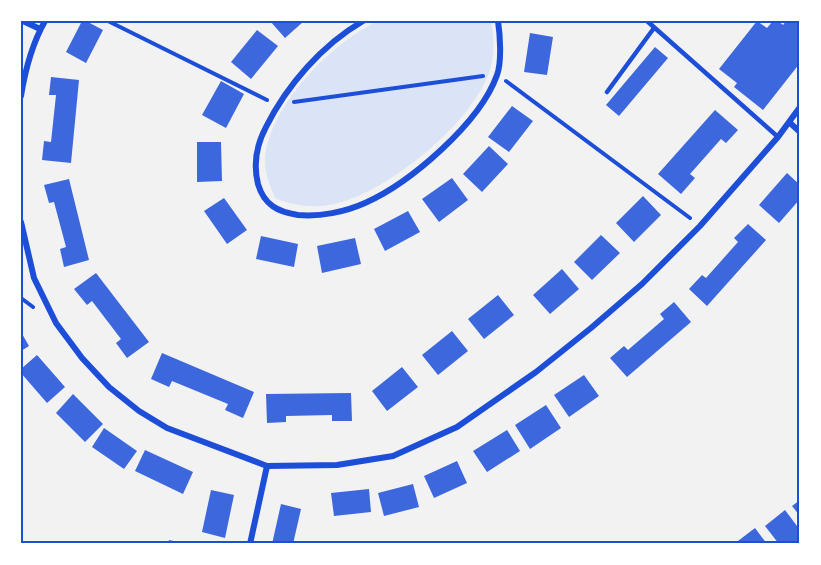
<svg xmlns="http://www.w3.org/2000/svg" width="821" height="565" viewBox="0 0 821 565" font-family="'PT Sans',sans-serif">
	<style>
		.green { fill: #dbe4f7 }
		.building { fill: #3d67dc }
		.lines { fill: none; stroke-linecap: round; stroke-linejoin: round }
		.path { stroke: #1d4ed8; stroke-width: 4 }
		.service { stroke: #1d4ed8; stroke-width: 4.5 }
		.minor { stroke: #1d4ed8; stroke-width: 6 }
		.neatline { fill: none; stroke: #1d4ed8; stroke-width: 2 }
	</style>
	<rect width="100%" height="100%" fill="#f2f2f2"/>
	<path class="green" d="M378,21H491C494,36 495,52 491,67C476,120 393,187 342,202C319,209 296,207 275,198C270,186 264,172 265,158C270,105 331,43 378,21Z"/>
	<path class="building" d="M82,21H86L103,30L86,63L66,52Z
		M270,21H304L285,38Z
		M757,21L767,28L773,21H778L783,25L786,21H796L800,24V63L763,110L734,87L737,83L719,69Z
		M257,30L278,46L251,79L231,62Z
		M530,33L553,37L547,75L524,72Z
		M655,47L668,58L619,116L606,105Z
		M51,77L79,80L71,163L42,160L44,141L51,142L56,95H49Z
		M221,81L244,94L226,128L202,115Z
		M512,106L533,121L509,152L488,137Z
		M715,110L738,130L726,143L721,139L690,174L695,178L681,194L658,174Z
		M197,142H221L222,181L197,182Z
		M489,146L508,164L482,192L463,174Z
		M787,173L800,185V199L779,223L759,205Z
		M452,178L468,200L439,222L422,199Z
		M69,179L89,260L64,267L60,249L66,247L54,202L49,203L44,185Z
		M643,196L661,215L634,242L616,223Z
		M224,198L247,230L227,244L204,211Z
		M408,211L420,232L385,251L374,229Z
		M748,224L766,240L707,306L689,289L702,275L706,278L738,242L734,238Z
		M601,235L620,253L592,280L574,262Z
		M261,236L298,244L294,267L256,259Z
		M355,238L361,264L322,273L317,246Z
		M562,269L579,289L550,314L533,295Z
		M96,273L149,342L127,358L116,343L121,339L92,301L87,305L74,289Z
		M498,295L514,315L484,339L468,319Z
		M674,302L691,322L627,377L610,358L624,346L628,350L664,319L660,314Z
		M452,331L468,351L438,375L422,355Z
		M21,332L29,346L21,351Z
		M162,353L254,392L243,418L225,410L228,404L172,381L169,387L151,379Z
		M37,355L65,387L47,403L21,373V369Z
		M402,367L418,387L387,411L372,391Z
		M584,375L599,396L569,417L554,395Z
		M351,393L352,421H332V415L286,416V422L267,423L266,394Z
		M73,394L103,424L85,442L56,413Z
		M546,405L561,428L530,449L515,425Z
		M104,428L137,451L124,469L92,447Z
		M507,430L520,451L487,472L473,451Z
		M145,450L193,472L183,494L135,471Z
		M457,461L467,483L434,498L424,476Z
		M413,484L419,507L384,516L378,493Z
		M369,489L371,512L334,516L331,493Z
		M211,490L234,495L225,538L202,532Z
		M800,500V516L792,506Z
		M281,504L301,509L293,544H272Z
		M785,510L800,530V544H779L765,526Z
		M755,528L767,544H734Z
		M169,540L183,543V544H168Z"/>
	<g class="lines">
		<path class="path" d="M108,21L267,100
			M506,81L690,218
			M294,102L483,76
			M21,298L33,307"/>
		<path class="service" d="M647,21L778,137
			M607,92L654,28"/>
		<path class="minor" d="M23,21L40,29
			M363,21C322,45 287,85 266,127C256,146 253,164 258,184C264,205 278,212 298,215C320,217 345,212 365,203C410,183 480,123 497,75C502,62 500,34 498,21
			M21,96C25,71 32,44 45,21
			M789,122L800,132
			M21,222L34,278L56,323L82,358L109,387L139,411L167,428L267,466L337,465L393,456L457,427L536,372L591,328L642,284L700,226L778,137L800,107
			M250,544L267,466"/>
	</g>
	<rect width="821" height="565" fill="none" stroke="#ffffff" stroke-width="45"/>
	<rect x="22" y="22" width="776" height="520" class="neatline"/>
</svg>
